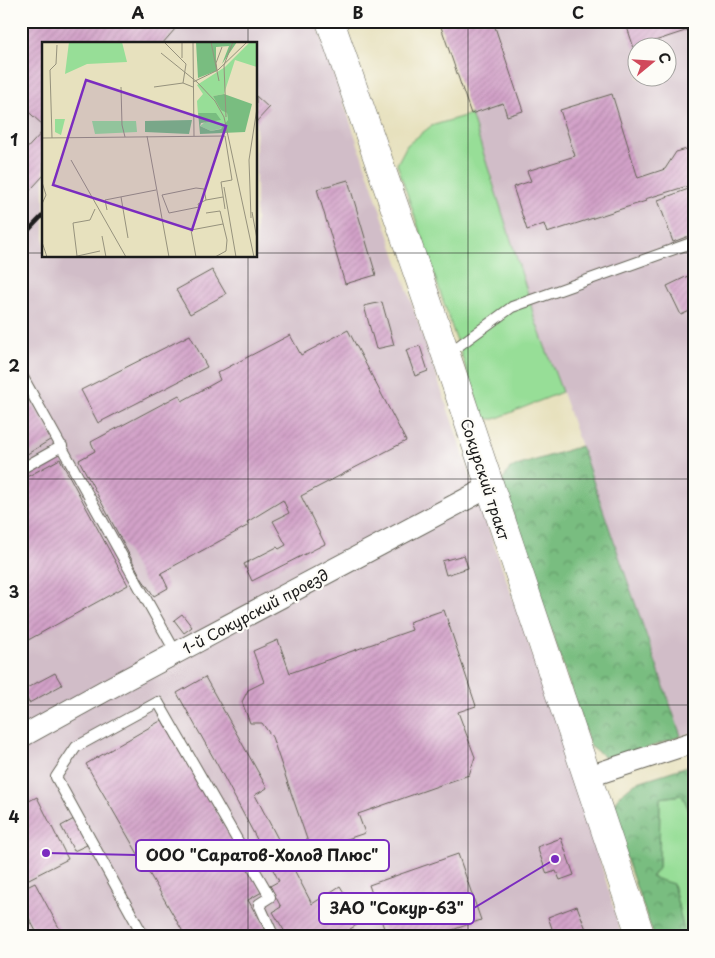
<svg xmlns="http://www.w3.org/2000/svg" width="715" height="958" viewBox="0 0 715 958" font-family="'Playpen Sans',sans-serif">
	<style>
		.industrial { fill: #d1bdc8; fill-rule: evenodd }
		.green { fill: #97de97; stroke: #5a7d5a }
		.forest { fill: url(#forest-crowns); stroke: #4a6c4e }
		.building { fill: url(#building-hatch) }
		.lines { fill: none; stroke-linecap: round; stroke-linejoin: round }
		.lane-casing { stroke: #636155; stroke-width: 12 }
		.street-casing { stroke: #636155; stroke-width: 23 }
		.secondary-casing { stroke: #636155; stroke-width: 29 }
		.lane { stroke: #fff; stroke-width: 10 }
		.street { stroke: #fff; stroke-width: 21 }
		.secondary { stroke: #fff; stroke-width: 28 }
		.rail { stroke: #1c1c1c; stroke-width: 4 }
		.grid { fill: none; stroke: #1c1c1c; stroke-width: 1; stroke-opacity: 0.55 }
		.labels { text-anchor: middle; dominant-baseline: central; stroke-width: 4.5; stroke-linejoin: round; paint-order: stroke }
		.street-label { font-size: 15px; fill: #1c1c1c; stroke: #fdfcf7 }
		.inset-road { fill: none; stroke: #96927d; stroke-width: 1 }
		.view { fill: #7b2cbf; fill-opacity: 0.15; stroke: #7b2cbf; stroke-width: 2.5 }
		.inset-edge { fill: none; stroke: #1c1c1c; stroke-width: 2.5 }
		.leader { fill: none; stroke: #7b2cbf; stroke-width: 2 }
		.callout-dot { fill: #7b2cbf; stroke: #fdfcf7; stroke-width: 2 }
		.callout { fill: #fdfcf7; stroke: #7b2cbf; stroke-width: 2 }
		.callout-label { font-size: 16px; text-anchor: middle; font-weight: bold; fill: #1c1c1c }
		.neatline { fill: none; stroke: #1c1c1c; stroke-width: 2 }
		.grid-label { font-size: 16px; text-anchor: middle; font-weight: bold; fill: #1c1c1c }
	</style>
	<defs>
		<pattern id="forest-crowns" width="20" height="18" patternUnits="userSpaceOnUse" patternTransform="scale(1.25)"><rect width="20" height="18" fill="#79bd80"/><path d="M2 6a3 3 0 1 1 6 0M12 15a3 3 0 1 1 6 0" fill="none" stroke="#629968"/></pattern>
		<pattern id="building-hatch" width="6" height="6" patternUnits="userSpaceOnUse" patternTransform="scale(1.25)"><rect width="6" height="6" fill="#d2a1c8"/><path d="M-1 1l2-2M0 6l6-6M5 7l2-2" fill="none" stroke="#b48aab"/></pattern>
	</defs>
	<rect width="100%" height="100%" fill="#fdfcf7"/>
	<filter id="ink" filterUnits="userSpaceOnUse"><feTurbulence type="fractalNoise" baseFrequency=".02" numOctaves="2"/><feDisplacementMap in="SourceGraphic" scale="10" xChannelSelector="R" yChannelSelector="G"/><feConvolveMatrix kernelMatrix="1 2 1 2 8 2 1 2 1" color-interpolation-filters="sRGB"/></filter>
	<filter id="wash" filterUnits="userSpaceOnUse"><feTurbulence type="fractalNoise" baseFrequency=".0096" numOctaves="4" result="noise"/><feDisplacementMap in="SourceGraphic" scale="20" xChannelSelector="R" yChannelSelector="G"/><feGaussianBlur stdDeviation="1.12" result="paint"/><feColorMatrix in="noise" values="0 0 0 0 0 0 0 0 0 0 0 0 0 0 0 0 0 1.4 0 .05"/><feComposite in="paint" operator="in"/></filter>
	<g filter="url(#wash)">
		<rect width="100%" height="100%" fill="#e7e1be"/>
		<path class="industrial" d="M21,21H316L493,542L577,779L622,937H21ZM44,44H256V256H44Z
			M439,21H694V732L681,736L562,392L534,317L529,297L471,114ZM638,48H668V78H638Z"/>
		<path class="green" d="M471,114L529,297L534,317L562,392L495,419H483L397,164L407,145L431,126Z
			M682,795L694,821V937H688L684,931L673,884L651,878L659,867L660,798Z"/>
		<path class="forest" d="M581,446L681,736L622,757H605L590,746L502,482L510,468Z
			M694,764V821L682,795L660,798L659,867L651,877L673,884L684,931L688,937H654L609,810L620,795L635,783Z"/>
		<g id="blocks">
			<path class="building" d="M21,21H182L162,44H44V126L21,105Z
				M439,21H493L523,111L507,116L503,103L471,114Z
				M625,21H694V28L634,48Z
				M612,94L638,178L665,169L676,152L694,147V184L645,199L646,201L547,233L544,224L527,230L513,187L531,181L527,171L575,156L560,110Z
				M256,96L269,108L256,122Z
				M44,130V175L21,200V155Z
				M348,180L376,275L345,284L317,189Z
				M694,187V234L673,242L658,200Z
				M212,270L226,294L190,314L176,290Z
				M694,273V309L681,315L667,286Z
				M382,302L394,345L376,349L364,306Z
				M348,330L406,441L301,496L325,544L252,581L244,564L277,547L279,549L286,545L273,521L289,513L283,500L247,522L249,525L161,573L168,588L154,596L142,579L79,460L95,451L91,442L179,395L182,401L220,380L217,373L290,335L301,355Z
				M190,335L207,367L98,423L81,390Z
				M420,346L428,371L415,376L406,350Z
				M21,387L53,438L21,458Z
				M60,459L128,585L21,644V480Z
				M464,555L468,568L446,575L442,561Z
				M444,610L476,706L458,712L475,757L469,775L358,814L365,833L311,851L272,737L262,723H250L242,702L248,690L264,682L253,651L278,640L290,673L412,630L409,622Z
				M182,614L192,627L184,633L174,620Z
				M55,673L62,685L29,703L23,690Z
				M205,677L267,788L255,795L312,904L340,886L362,922L350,929L355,937H288L273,912L281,907L270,886L279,881L218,766L177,693Z
				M162,720L262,892L248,900L265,930L253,937H186L86,764Z
				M37,797L68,859L21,883V805Z
				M74,819L87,845L74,851L61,826Z
				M561,838L574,875L560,880L556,871L547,874L537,847Z
				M458,854L481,920L432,937H387L369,885Z
				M35,883L64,937H39L21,903V890Z
				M577,906L589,937H555L548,917Z"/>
		</g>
	</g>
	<g filter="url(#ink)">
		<use href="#blocks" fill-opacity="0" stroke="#636155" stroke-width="1"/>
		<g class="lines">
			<g class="lane-casing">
				<path id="lane" d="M446,355L512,307L694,242
					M21,374L176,653
					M21,469L62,446
					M144,937L56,777L76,747L158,702L270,897L259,904L274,937"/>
			</g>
			<g class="street-casing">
				<path id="street" d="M21,737L106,690L489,487
					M587,777L694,742"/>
			</g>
			<g class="secondary-casing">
				<path id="secondary" d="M330,21L446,355L641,937"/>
			</g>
			<use href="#lane" class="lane"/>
			<use href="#street" class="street"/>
			<use href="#secondary" class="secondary"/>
			<path class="rail" d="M21,238L44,214"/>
		</g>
	</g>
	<path class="grid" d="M248,21V44M468,21V937M21,253H44M256,253H694M248,256V937M21,479H694M21,705H694"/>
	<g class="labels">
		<g class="street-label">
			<text transform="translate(486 479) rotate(72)">Сокурский тракт</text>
			<text transform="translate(255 611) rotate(-28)">1-й Сокурский проезд</text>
		</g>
	</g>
	<g transform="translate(42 42)">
		<rect width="215" height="215" fill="#e7e1be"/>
		<path d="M27,0H80L85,20L45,22L23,32ZM208,0H215V25L193,18L182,52L171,54L185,71L186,79L181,86L169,89L158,84L171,74L156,71L155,59L161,52L155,43L183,25ZM13,77H23L19,93L13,90ZM50,79H94L95,90L53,92Z" fill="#97de97"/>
		<path d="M154,0H195L180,22L187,4L174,5V29L156,36ZM182,52L210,62L203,90L158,92L155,59L156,71H174L179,78L159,81L158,84L169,89L179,87L186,78L185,71L179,68L171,54ZM150,78L147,92L103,90V79Z" fill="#79bd80"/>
		<path class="inset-road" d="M122,0L144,22L141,41M151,0L152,94M169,0L177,39M119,11L155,40L173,59L182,75L212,215M140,16V0M175,28L174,21L180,5M151,40L176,28L205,0M79,45L80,83L83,95M112,45L141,41L151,45M184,75L182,23L191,0M105,94L127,215M0,96L183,94L190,138L179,140L183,167M10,96L8,28L14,22L15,3M29,118L84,215M0,140L4,153L0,162M182,145L194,215M79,155L86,196M164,158L156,162L157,165L127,171L120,153L154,146L162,147L164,158L181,155M65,168L63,158L114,148M210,170L215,197M164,171L178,169L185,198L184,209L173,215M209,176L207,118L215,66M60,194L64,215M0,200L5,215M35,214L31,181L48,178L53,167M31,215L58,209M154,215L149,188L181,182"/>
		<path class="view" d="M44,38L184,84L150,188L11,143Z"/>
		<rect width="215" height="215" class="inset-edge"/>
	</g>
	<path class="leader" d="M46 853L136 855M555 859L474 908"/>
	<g class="callout-dot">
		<circle cx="46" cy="853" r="5"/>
		<circle cx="555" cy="859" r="5"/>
	</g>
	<g class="callout">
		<rect x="136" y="840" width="253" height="31" rx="5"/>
		<rect x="319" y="893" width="155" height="31" rx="5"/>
	</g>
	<g class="callout-label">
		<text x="262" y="861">ООО "Саратов-Холод Плюс"</text>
		<text x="397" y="914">ЗАО "Сокур-63"</text>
	</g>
	<rect width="715" height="958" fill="none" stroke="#fdfcf7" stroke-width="55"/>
	<g transform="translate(652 62) rotate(72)"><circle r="24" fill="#fdfcf7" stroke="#a3a29f"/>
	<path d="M0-4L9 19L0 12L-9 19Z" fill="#d1495b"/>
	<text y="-8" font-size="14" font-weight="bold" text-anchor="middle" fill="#1c1c1c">С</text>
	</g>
	<rect x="28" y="28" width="660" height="902" class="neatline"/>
	<g class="grid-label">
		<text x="138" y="19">A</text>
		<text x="358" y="19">B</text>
		<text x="578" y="19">C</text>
		<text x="14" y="146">1</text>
		<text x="14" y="372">2</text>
		<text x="14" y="598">3</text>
		<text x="14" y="823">4</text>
	</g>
</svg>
